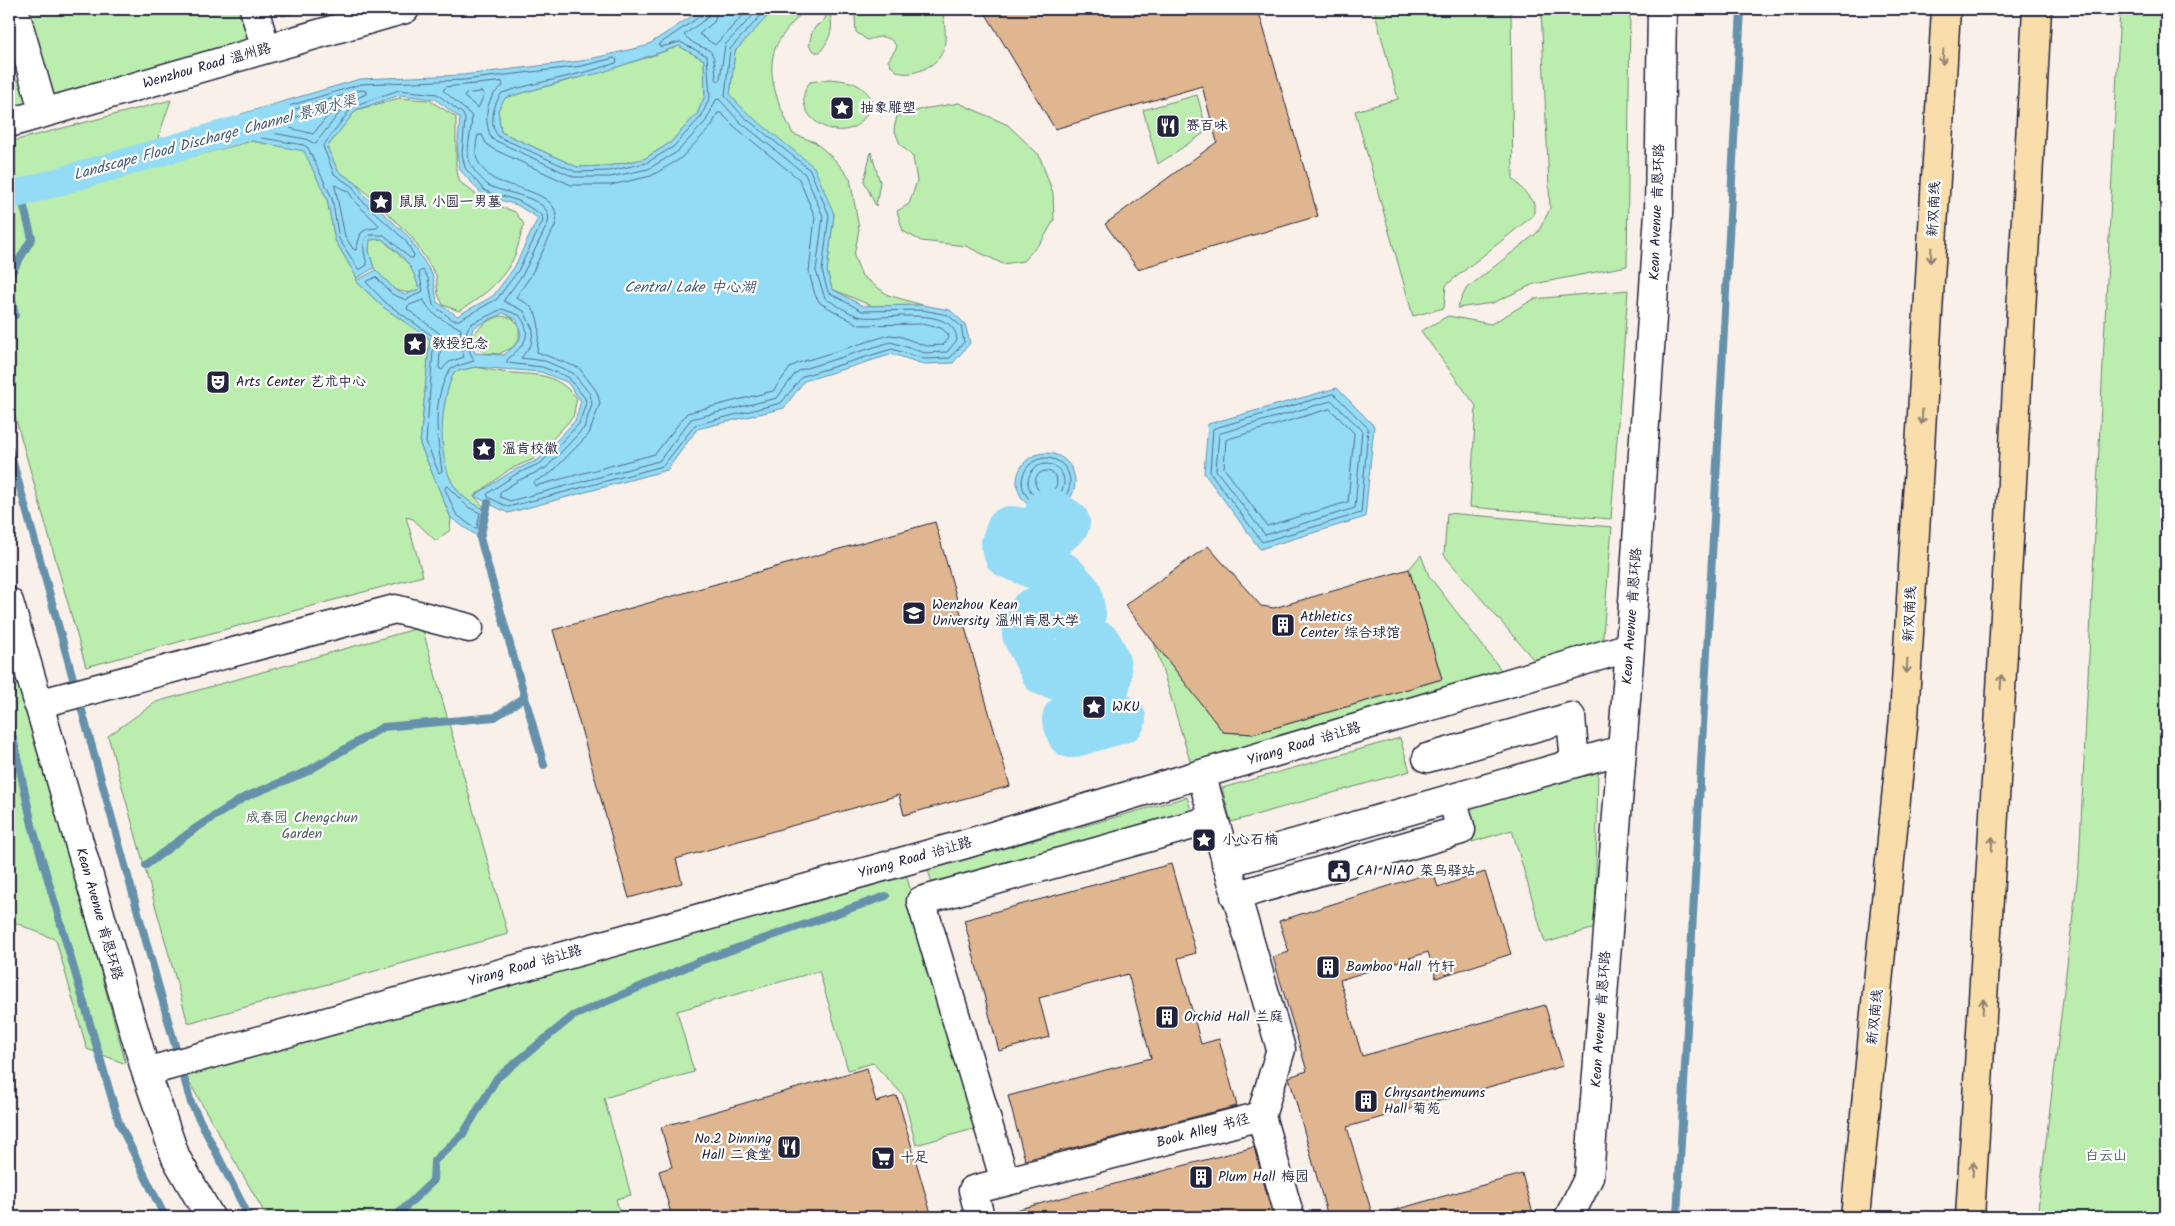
<svg xmlns="http://www.w3.org/2000/svg" width="2175" height="1226" viewBox="0 0 2175 1226" font-family="Kalam,'LXGW WenKai TC',sans-serif">
	<style>
		.green { fill: #bbedae; stroke: #6e8874 }
		.water { fill: #94dbf6; stroke: #6691ab; fill-rule: evenodd }
		.lines { fill: none; stroke-linecap: round; stroke-linejoin: round }
		.shore { stroke: #506c86; stroke-width: 1 }
		.stream { stroke: #6691ab; stroke-width: 8 }
		.canal { stroke: #94dbf6; stroke-width: 28 }
		.river { stroke: #94dbf6; stroke-width: 48 }
		.building { fill: #e0b690; stroke: #22223b }
		.minor-casing { stroke: #22223b; stroke-width: 31 }
		.major-casing { stroke: #22223b; stroke-width: 31 }
		.minor { stroke: #fff; stroke-width: 28 }
		.major { stroke: #f9deab; stroke-width: 28 }
		.oneway { stroke: #8e8073 }
		.labels { text-anchor: middle; dominant-baseline: central; stroke-width: 4.5; stroke-linejoin: round; paint-order: stroke }
		.street-label { font-size: 14px; fill: #22223b; stroke: #fff }
		.poi-label { font-size: 14px; fill: #22223b; stroke: #fff; text-anchor: start }
		.park-label { font-size: 14px; fill: #505f5e; stroke: #fff }
		.water-label { font-size: 15px; font-style: italic; fill: #445a73; stroke: #fff }
	</style>
	<rect width="100%" height="100%" fill="#f9f0e9"/>
	<filter id="ink" filterUnits="userSpaceOnUse"><feTurbulence type="fractalNoise" baseFrequency=".02" numOctaves="2"/><feDisplacementMap in="SourceGraphic" scale="10" xChannelSelector="R" yChannelSelector="G"/><feConvolveMatrix kernelMatrix="1 2 1 2 8 2 1 2 1" color-interpolation-filters="sRGB"/></filter>
	<g filter="url(#ink)">
		<path class="green" d="M28,9H253L262,39L54,99Z
			M280,9H309L282,16Z
			M774,9H805C797,19 787,28 780,39C761,68 779,106 793,134L815,142L835,160L850,178L859,229L854,256L862,276L888,295L922,305L872,306L832,289L827,271L834,214L730,95L735,51Z
			M828,9C835,26 831,38 820,52H815L809,46L812,32L817,25C825,22 826,17 828,9Z
			M863,9H942C945,24 949,46 938,59C930,68 910,77 899,72C893,70 891,65 888,61L897,47C889,34 880,36 867,40L856,32L855,17Z
			M1374,9H1511L1513,178L1534,203V215L1446,285L1444,308L1413,316L1355,111L1398,99Z
			M1541,9H1630L1627,266L1534,284L1493,303L1457,308L1466,289L1538,232L1550,209Z
			M2120,9H2166V1217H2037L2079,864Z
			M679,46L704,60L705,96L697,114L670,143L644,159L608,166L577,167L501,132L498,110L504,98C563,81 622,68 679,46Z
			M22,79L30,108L9,114V82Z
			M829,79C849,81 859,81 872,99C859,161 781,118 810,82Z
			M1197,95L1207,131L1158,164L1143,110Z
			M399,98L429,100L456,117V168L460,182L482,199L515,212L524,224C520,236 518,250 512,261C501,282 480,299 459,311L443,305L438,294L436,275L411,236L357,184L338,171L327,147L356,110Z
			M171,100L157,141L9,183V142Z
			M959,103L1008,125L1039,155L1053,193L1054,220L1042,241L1023,261L1003,264L966,246L921,241L903,231L897,211L909,204L917,181L913,157L900,144L894,129L897,116L923,109Z
			M252,141L304,150L327,199L335,240L357,278L356,281L383,307L430,339L420,444L451,518L450,530L436,541L413,519L406,517L423,576L86,667L9,395V204Z
			M871,152L880,182L876,206L864,181Z
			M382,239L413,268L419,289L409,293L395,290L374,268L369,251V240Z
			M1628,290L1611,519L1470,507L1476,406L1421,331L1448,316L1491,324L1534,299Z
			M501,316L512,318L519,325V339L513,347L499,354L485,353L475,346L473,335C482,324 488,320 501,316Z
			M475,367C484,368 493,371 502,372C536,376 552,370 577,398L573,417L534,459L510,469L474,496L487,510C475,505 466,501 458,491C433,464 440,402 454,372Z
			M1447,513L1612,527L1602,648L1538,665L1444,555Z
			M1421,555L1429,576L1505,675L1191,764L1154,642L1224,732L1253,734L1442,679L1409,569Z
			M422,627L508,934L188,1023L108,736L156,702Z
			M9,637L126,1064L87,1049L56,940L9,920Z
			M1400,738L1410,771L1231,822L1222,788Z
			M1598,767L1595,928L1545,943L1512,830L1472,842L1462,807Z
			M1187,797L1193,817L934,890L928,870Z
			M906,874L977,1128L916,1145L903,1095L873,1063L848,1070L819,971L677,1011L694,1072L604,1098L631,1195L616,1199L621,1217H267L185,1075Z"/>
		<path class="water" d="M703,9H774L735,51L730,95L746,112L814,167L834,214L827,271L832,289L863,306L922,305L950,310L965,324L970,343L953,363L923,364L893,354L804,381L784,408L697,429L667,470L508,513L474,496L514,470L538,460L575,421L581,401L567,382L541,372L475,367L454,372C440,401 435,465 458,491C466,501 475,505 487,510L480,538L451,518L420,444L430,339L383,307L356,281L376,270L395,290L405,295L419,289C412,263 403,256 382,239L370,240L369,251L374,268L357,278L335,240L327,199L304,151L252,141L241,114L360,79L463,75L581,61L646,46ZM679,46L704,60L705,96L697,114L670,143L644,159L608,166L577,167L501,132L498,110L505,98L568,80L600,73ZM400,95L435,99L460,118L457,154L460,170L483,195L517,205L538,218L514,268L493,296L457,316L437,302L433,276L409,237L364,195L357,184L338,171L327,147L356,110ZM503,313L516,319C525,340 520,341 504,355L475,353L470,340L473,328Z
			M1337,388L1374,426L1365,517L1260,549L1204,473L1208,424Z
			M1017 482a29 29 0 1 1 58 0a29 29 0 1 1-58 0Z"/>
		<g class="lines">
			<path class="shore" d="M704,9L702,15L658,45L661,47L680,42L707,56L710,97L701,117L673,147L646,163L609,171L576,172L499,137C488,126 493,104 502,93C539,81 579,76 616,63L617,60L614,58L582,66L464,80L361,84L249,118L256,137L304,145L308,148L332,198L339,239L359,270L367,265C365,255 360,242 369,235H384L410,258H413L414,255L405,240L360,199L353,187L334,174L323,146L353,106L399,90L437,94L463,114L465,119L462,154L465,168L485,191L519,201L542,215L543,221L518,271L497,299L459,320H453L433,305L428,278L423,270L419,272L423,291L406,300L392,294L376,277L366,282L386,303L434,337L426,442L439,473L442,471C437,437 431,398 451,368L474,361C469,349 460,336 471,324L502,309L519,315C535,335 523,346 507,360V363L542,367L568,377L585,398L586,403L579,424L541,463L516,474L487,494L488,497L508,507L663,466L695,425L781,403L803,376L892,349L924,359L950,358L964,342L961,326L948,315L922,310L862,311L828,292L822,271L829,215L810,170L743,116L725,96L730,49L767,9
				M711,9L707,18L684,35C707,58 714,36 716,79L718,81L720,79L725,45L759,9
				M718,9L714,22L699,34L715,45L749,9
				M502,82L503,86C485,96 483,122 492,139L574,177H610L648,169L677,152L706,121L716,100L719,99L739,121L805,174L823,216L816,271L825,298C833,303 853,316 862,317C886,320 955,304 957,340L947,352L925,353L891,342L800,370L795,374L777,398L691,419L659,461L510,501L500,497V492L519,480L546,468L584,428L592,404L590,394L573,373L545,361L521,358L531,345L533,330L524,311L505,302L504,300L523,274L548,223C555,196 502,194 488,185C483,181 473,170 471,165C463,149 474,131 471,115L443,90L446,87Z
				M362,90L366,91V94L348,102L315,144L306,139L261,131L257,124L259,120Z
				M482,92L484,95L478,108L464,97L466,94Z
				M328,108L331,109V112L313,134L278,125L280,122Z
				M718,113H721L735,127L799,179L815,217L809,272L815,295L820,303L859,325L921,324L941,328L948,334L949,338L943,345L926,346L899,336L889,335L798,363L790,368L773,391L687,413L655,454L535,486L534,482L551,473L589,434L600,403L597,392L579,368L537,352C538,336 543,320 530,306C526,302 520,301 516,297L530,277L555,226C566,193 513,189 494,179C488,176 479,165 477,159C475,151 476,143 478,135H482L486,143L493,149L571,185H611L651,176L680,159L711,127Z
				M335,185L349,192L356,203L379,225L377,228L367,229L361,233L356,250L353,249L345,236Z
				M424,300C432,318 446,320 461,329L459,341L464,357L449,362L442,370L439,368L441,340L439,333L407,309L408,306Z
				M1334,394L1368,428L1361,513L1262,542L1210,472L1213,429Z
				M1332,401L1362,430L1355,508L1265,535L1216,470L1219,434Z
				M1330,409L1354,433L1348,502L1267,526L1224,468L1226,440Z
				M1022 482a24 24 0 1 1 48 0a24 24 0 1 1-48 0Z
				M1028 482a18 18 0 1 1 36 0a18 18 0 1 1-36 0Z
				M1035 482a11 11 0 1 1 22 0a11 11 0 1 1-22 0Z
				M447,486L468,507L480,513L477,528H474L456,514L445,489Z"/>
			<path class="stream" d="M9,277L32,238L20,192
				M9,287L15,315
				M9,448L191,1103L249,1217
				M488,503L480,538L544,765
				M9,719L32,825L119,1123L165,1217
				M146,865L196,828L245,797L306,772L383,727L495,717L525,697
				M395,1217L433,1181L434,1161L463,1134L497,1078L573,1016L700,961L886,896
				M1677,1217L1741,9"/>
			<path class="canal" d="M9,196L282,117"/>
			<path class="river" d="M1049,512L1066,523L1051,536L1010,530L1005,543L1008,554L1062,576L1078,594L1082,614L1075,620C1057,616 1054,606 1033,612L1026,634L1045,672L1061,677L1073,662L1077,652L1098,645C1120,681 1102,705 1066,719L1071,734L1122,719"/>
		</g>
		<path class="building" d="M1005,9H1258L1318,216L1138,269L1105,224L1217,142L1202,86L1055,129L986,14Z
			M935,522L1010,786L904,815L899,795L676,859L682,883L629,898L553,630Z
			M1208,546L1261,606L1274,608L1409,569L1442,679L1253,734L1223,732L1125,605Z
			M1171,864L1196,953L1178,958L1201,1044L1219,1039L1237,1106L1025,1160L1008,1096L1151,1058L1128,974L1039,998L1049,1037L999,1051L964,920Z
			M1433,872L1438,887L1485,872L1511,954L1436,978L1428,952L1340,980L1362,1056L1545,1005L1563,1066L1347,1127L1373,1217H1328L1289,1077L1307,1071L1273,957L1289,952L1279,921Z
			M867,1068L876,1102L897,1096L932,1217H672L659,1171L672,1167L661,1127Z
			M1254,1147L1273,1217H1224L1222,1210L1195,1217H1017L1016,1210Z
			M1522,1174L1534,1217H1392L1391,1211Z"/>
		<g class="lines">
			<g class="minor-casing">
				<path id="minor" d="M14,9L44,113
					M254,9L266,49
					M9,123L405,9
					M9,602L146,1072L176,1158L210,1217
					M38,704L395,609L469,628
					M1575,763L1622,750
					M1226,863L1575,763L1571,717L1427,758
					M1235,896L1461,830L1452,798
					M146,1072L962,845L1630,647
					M1261,1116L1290,1217
					M1005,1181L921,901L1214,819
					M980,1217L973,1190L1261,1116L1281,1049L1201,774
					M1569,1217L1589,1177L1630,647L1659,213L1662,9"/>
			</g>
			<g class="major-casing">
				<path id="major" d="M1855,1217L1904,717L1946,9
					M1970,1217L1998,747L2037,9"/>
			</g>
			<use href="#minor" class="minor"/>
			<use href="#major" class="major"/>
		</g>
		<defs><path id="oneway-shaft" d="M-6 0H5M1.5-3L5.5 0L1.5 3" fill="none" stroke-width="1.6" stroke-linecap="round" stroke-linejoin="round" transform="scale(1.25)"/></defs>
		<g class="oneway">
			<use href="#oneway-shaft" transform="translate(1943 57) rotate(93)"/>
			<use href="#oneway-shaft" transform="translate(1931 255) rotate(93)"/>
			<use href="#oneway-shaft" transform="translate(1922 417) rotate(93)"/>
			<use href="#oneway-shaft" transform="translate(1907 666) rotate(93)"/>
			<use href="#oneway-shaft" transform="translate(2001 682) rotate(-87)"/>
			<use href="#oneway-shaft" transform="translate(1992 844) rotate(-87)"/>
			<use href="#oneway-shaft" transform="translate(1983 1006) rotate(-87)"/>
			<use href="#oneway-shaft" transform="translate(1973 1169) rotate(-87)"/>
		</g>
	</g>
	<defs>
		<g id="sight-square" transform="scale(1.25)"><rect x="-9" y="-9" width="18" height="18" rx="4" fill="#22223b" stroke="#fff"/><path d="M0-6L1.8-2.2L6-1.7L2.9 1.2L3.7 5.4L0 3.3L-3.7 5.4L-2.9 1.2L-6-1.7L-1.8-2.2Z" fill="#fff"/></g>
		<g id="restaurant-square" transform="scale(1.25)"><rect x="-9" y="-9" width="18" height="18" rx="4" fill="#22223b" stroke="#fff"/><path d="M-5-6h1v4h1v-4h1v4h1v-4h1v5L-1.5 .5V6h-2V.5L-5-1ZM5-6V6H3V1.5H1.5Q1.5-4 5-6Z" fill="#fff"/></g>
		<g id="theatre-square" transform="scale(1.25)"><rect x="-9" y="-9" width="18" height="18" rx="4" fill="#22223b" stroke="#fff"/><path d="M-5-5.5Q0-4 5-5.5V0Q5 5 0 6Q-5 5-5 0ZM-3.3-2.5H-1v1.5H-3.3ZM1-2.5H3.3v1.5H1ZM-2.8 1Q0 5.5 2.8 1Z" fill="#fff"/></g>
		<g id="university-square" transform="scale(1.25)"><rect x="-9" y="-9" width="18" height="18" rx="4" fill="#22223b" stroke="#fff"/><path d="M0-5L7-2L0 1L-7-2ZM-4 1L0 2.5L4 1V4Q0 6-4 4Z" fill="#fff"/></g>
		<g id="building-square" transform="scale(1.25)"><rect x="-9" y="-9" width="18" height="18" rx="4" fill="#22223b" stroke="#fff"/><path d="M-4-6H4V6H1V3H-1V6H-4ZM-2.5-4.3h1.7v1.8h-1.7ZM.8-4.3h1.7v1.8H.8ZM-2.5-1h1.7V.8h-1.7ZM.8-1h1.7V.8H.8Z" fill="#fff"/></g>
		<g id="civic-square" transform="scale(1.25)"><rect x="-9" y="-9" width="18" height="18" rx="4" fill="#22223b" stroke="#fff"/><path d="M-.6-6.5H3V-4.5H.6V-3L4-1V1h2V6H-6V1h2V-1L-.6-3ZM-1.2 2.5V6h2.4V2.5Z" fill="#fff"/></g>
		<g id="supermarket-square" transform="scale(1.25)"><rect x="-9" y="-9" width="18" height="18" rx="4" fill="#22223b" stroke="#fff"/><path d="M-6-5.5h2.5l.6 2H6L4.5 2H-2.5L-4.4-4H-6ZM-1.5 3.2a1.3 1.3 0 1 0 .1 0ZM3 3.2a1.3 1.3 0 1 0 .1 0Z" fill="#fff"/></g>
	</defs>
	<g fill-rule="evenodd">
		<use href="#sight-square" x="842" y="108"/>
		<use href="#restaurant-square" x="1168" y="126"/>
		<use href="#sight-square" x="381" y="202"/>
		<use href="#sight-square" x="415" y="344"/>
		<use href="#theatre-square" x="218" y="382"/>
		<use href="#sight-square" x="484" y="449"/>
		<use href="#university-square" x="914" y="613"/>
		<use href="#building-square" x="1283" y="625"/>
		<use href="#sight-square" x="1094" y="707"/>
		<use href="#sight-square" x="1204" y="840"/>
		<use href="#civic-square" x="1339" y="871"/>
		<use href="#building-square" x="1328" y="967"/>
		<use href="#building-square" x="1167" y="1017"/>
		<use href="#building-square" x="1366" y="1101"/>
		<use href="#restaurant-square" x="789" y="1147"/>
		<use href="#supermarket-square" x="883" y="1158"/>
		<use href="#building-square" x="1201" y="1177"/>
	</g>
	<g class="labels">
		<g class="street-label">
			<text transform="translate(207 66) rotate(-16)">Wenzhou Road 温州路</text>
			<text transform="translate(1934 209) rotate(-87)">新双南线</text>
			<text transform="translate(1657 212) rotate(-88)">Kean Avenue 肯恩环路</text>
			<text transform="translate(1910 614) rotate(-87)">新双南线</text>
			<text transform="translate(1632 616) rotate(-86)">Kean Avenue 肯恩环路</text>
			<text transform="translate(1304 744) rotate(-17)">Yirang Road 诒让路</text>
			<text transform="translate(915 858) rotate(-16)">Yirang Road 诒让路</text>
			<text transform="translate(99 914) rotate(74)">Kean Avenue 肯恩环路</text>
			<text transform="translate(525 966) rotate(-16)">Yirang Road 诒让路</text>
			<text transform="translate(1875 1017) rotate(-84)">新双南线</text>
			<text transform="translate(1601 1019) rotate(-86)">Kean Avenue 肯恩环路</text>
			<text transform="translate(1203 1131) rotate(-15)">Book Alley 书径</text>
		</g>
		<g class="poi-label">
			<text x="860" y="108">抽象雕塑</text>
			<text x="1186" y="126">赛百味</text>
			<text x="398" y="202">鼠鼠 小圆一男墓</text>
			<text x="432" y="344">教授纪念</text>
			<text x="236" y="382">Arts Center 艺术中心</text>
			<text x="502" y="449">温肯校徽</text>
			<text x="932" y="605">Wenzhou Kean<tspan x="932" dy="16">University 温州肯恩大学</tspan></text>
			<text x="1300" y="617">Athletics<tspan x="1300" dy="16">Center 综合球馆</tspan></text>
			<text x="1112" y="707">WKU</text>
			<text x="1222" y="840">小心石楠</text>
			<text x="1356" y="871">CAI NIAO 菜鸟驿站</text>
			<text x="1346" y="967">Bamboo Hall 竹轩</text>
			<text x="1184" y="1017">Orchid Hall 兰庭</text>
			<text x="1384" y="1093">Chrysanthemums<tspan x="1384" dy="16">Hall 菊苑</tspan></text>
			<text x="772" y="1139" text-anchor="end">No.2 Dinning<tspan x="772" dy="16">Hall 二食堂</tspan></text>
			<text x="900" y="1158">十足</text>
			<text x="1218" y="1177">Plum Hall 梅园</text>
		</g>
		<g class="park-label">
			<text x="302" y="818">成春园 Chengchun<tspan x="302" dy="16">Garden</tspan></text>
			<text x="2106" y="1156">白云山</text>
		</g>
		<g class="water-label">
			<text transform="translate(215 138) rotate(-15)">Landscape Flood Discharge Channel 景观水渠</text>
			<text x="690" y="288">Central Lake 中心湖</text>
		</g>
	</g>
	<rect width="2175" height="1226" fill="none" stroke="#fff" stroke-width="30"/>
	<rect x="15" y="15" width="2145" height="1196" fill="none" stroke="#22223b" stroke-width="2" filter="url(#ink)"/>
</svg>
